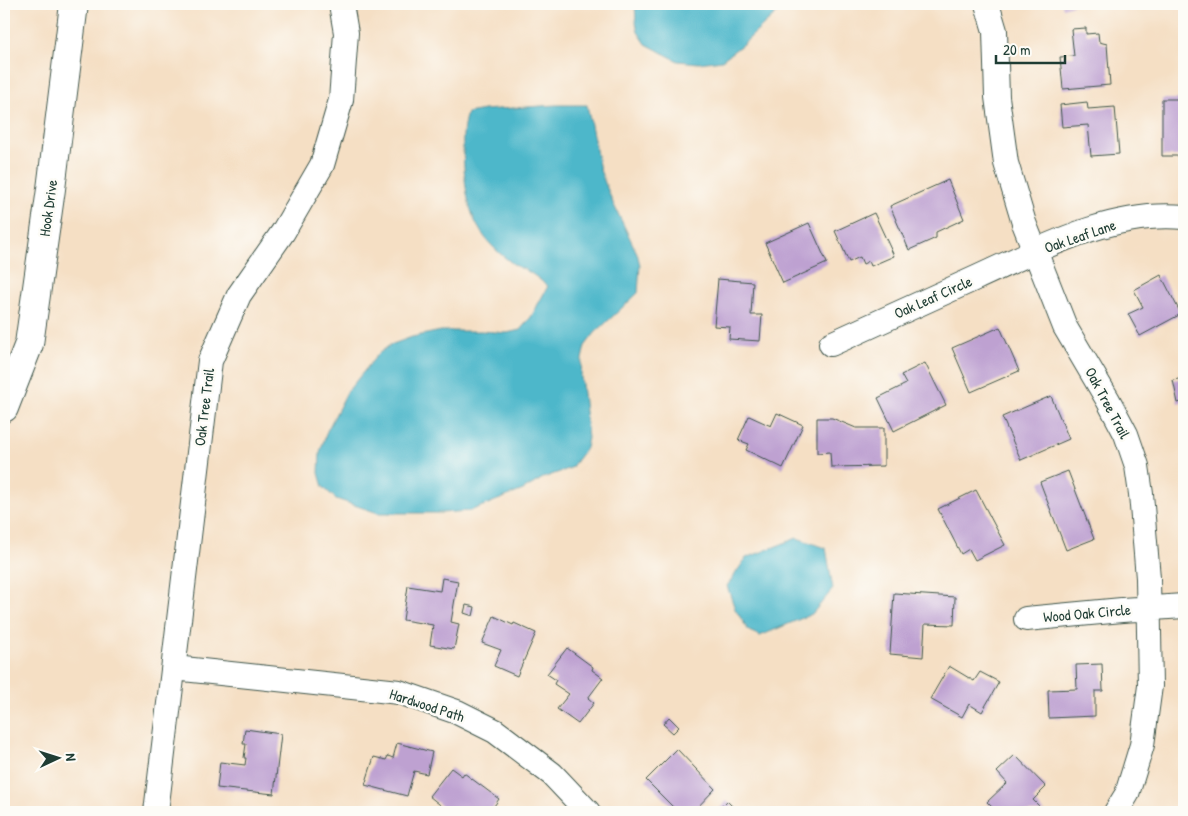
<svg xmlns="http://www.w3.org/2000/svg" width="1188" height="816" viewBox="0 0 1188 816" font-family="'Patrick Hand',sans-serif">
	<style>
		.water { fill: #4db7ca; stroke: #367a7f }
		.building { fill: #bea1d1 }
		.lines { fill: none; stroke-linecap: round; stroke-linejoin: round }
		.minor-casing { stroke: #3f554a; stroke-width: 26 }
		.tertiary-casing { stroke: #3f554a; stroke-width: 30 }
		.minor { stroke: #fff; stroke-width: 24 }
		.tertiary { stroke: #fff; stroke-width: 28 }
		.labels { text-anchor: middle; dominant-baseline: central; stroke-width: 5; stroke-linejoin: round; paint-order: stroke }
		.street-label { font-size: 15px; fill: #1f3d34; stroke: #fdfcf7 }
	</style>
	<rect width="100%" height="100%" fill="#fdfcf7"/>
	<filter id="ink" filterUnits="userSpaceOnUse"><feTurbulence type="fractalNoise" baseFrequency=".02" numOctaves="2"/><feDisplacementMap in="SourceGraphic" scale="10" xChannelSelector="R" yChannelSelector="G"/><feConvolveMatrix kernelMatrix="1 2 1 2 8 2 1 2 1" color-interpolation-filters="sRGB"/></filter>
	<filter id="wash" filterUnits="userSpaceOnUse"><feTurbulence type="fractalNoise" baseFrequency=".0096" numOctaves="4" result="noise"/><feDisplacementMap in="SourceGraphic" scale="20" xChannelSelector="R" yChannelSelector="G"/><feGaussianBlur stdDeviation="1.12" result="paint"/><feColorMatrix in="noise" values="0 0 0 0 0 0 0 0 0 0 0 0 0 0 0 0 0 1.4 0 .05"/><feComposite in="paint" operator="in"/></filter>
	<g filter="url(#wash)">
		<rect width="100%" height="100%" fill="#f5dfc4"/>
		<path class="water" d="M635,4H787L743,44L722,60L699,63L678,61L646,44L638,32L636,22Z
			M556,105H587L600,170L613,203L637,253L640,265L638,293L595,333L585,346L582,359L581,376L588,438L586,448L571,468L543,478L523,490L470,511L441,513H378L336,499L323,487L319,473L320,452L327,431L347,392L378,354L390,345L412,337L441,331H482L507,333L520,330L531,317L548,286C542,282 536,276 529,272C524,269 517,267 512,263C475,236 467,211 464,167C463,148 461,131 467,113L484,110Z
			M797,538L826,548L833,589L812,614L760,636L749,631L735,609L727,586L746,558Z"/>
		<g id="blocks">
			<path class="building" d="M1062,4H1076L1063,8Z
				M1086,28V34L1098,33L1099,42L1107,44L1110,85L1063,89L1060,57L1074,56L1071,29Z
				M1162,99H1184V156H1162Z
				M1087,102L1088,109L1115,107L1119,154L1091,156L1088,125L1062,127L1060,105Z
				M948,180L964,219L936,232V238L909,250L890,206Z
				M874,213L894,256L871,266L869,261L863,264L860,257L849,262L835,231Z
				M809,223L827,263L783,283L765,243Z
				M1161,275L1181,314L1140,336L1128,314L1143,307L1134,290Z
				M718,279L753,282L751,315H762L760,341L729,339L730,327L714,326Z
				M1000,327L1019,371L971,392L952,348Z
				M925,363L946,405L894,431L878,398L906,384L901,375Z
				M1184,378V401L1178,403L1173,380Z
				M1051,396L1069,439L1021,460L1002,417Z
				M777,413L803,425L783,468L746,450L749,444L738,440L749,416L771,426Z
				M817,418H832L856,428H884V466L831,467L830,452L817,453Z
				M1068,471L1094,539L1066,550L1040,482Z
				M976,490L1005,545L975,560L969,549L961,554L938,509Z
				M442,578L458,581L451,622L459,624L454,649L430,645L433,625L403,620L408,586L440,591Z
				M894,593L955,597L954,625L925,624L923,657L890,654Z
				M466,605L475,607L473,616L464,613Z
				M494,616L513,625L514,623L536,633L517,676L494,666L501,650L482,643Z
				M567,648L593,667L592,670L603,678L588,698L594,703L578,724L557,709L569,694L554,684L556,680L547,674Z
				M1102,664L1103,691H1095V716L1049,718L1048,690L1077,689L1076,665Z
				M949,666L974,681L980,672L999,682L982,712L969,704L962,717L930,699Z
				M669,717L679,727L673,733L663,724Z
				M245,729L281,734L274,794L217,788L220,762L245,765L246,758H244L246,744H243Z
				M397,743L432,752L427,774L414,771L407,796L365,785L374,757L386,760L388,756L393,758Z
				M677,749L715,789L693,812H683L678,808L676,810L646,780Z
				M1015,755L1046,787L1033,800L1045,812H997L987,802L1007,783L997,772Z
				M451,768L462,776L464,773L499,799L490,812H449L429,796Z
				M727,801L736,810L738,809L741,812H716Z"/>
		</g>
	</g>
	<g filter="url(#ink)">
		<use href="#blocks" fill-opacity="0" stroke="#3f554a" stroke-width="1"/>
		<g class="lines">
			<g class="minor-casing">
				<path id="minor" d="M987,4L995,31L997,97L1006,163L1024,223L1065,327L1108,400L1126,434L1137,466L1141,494L1148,578L1150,686L1142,745L1127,794L1116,812
					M831,344C879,322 927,300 976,278C1040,249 1111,210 1184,217
					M1026,619L1122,610L1184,606
					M174,668L399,692L457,712L495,731L552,774L588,812
					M156,812L210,361L239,295L283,232L322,165L341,100L346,33L341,4"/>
			</g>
			<g class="tertiary-casing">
				<path id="tertiary" d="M4,408L29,344L51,189L74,4"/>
			</g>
			<use href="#minor" class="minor"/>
			<use href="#tertiary" class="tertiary"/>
		</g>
	</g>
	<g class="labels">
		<g class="street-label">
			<text transform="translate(48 208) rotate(-82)">Hook Drive</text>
			<text transform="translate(1080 236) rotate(-19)">Oak Leaf Lane</text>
			<text transform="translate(933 297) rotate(-24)">Oak Leaf Circle</text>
			<text transform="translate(1108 403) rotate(62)">Oak Tree Trail</text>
			<text transform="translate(204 407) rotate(-83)">Oak Tree Trail</text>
			<text transform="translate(1087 613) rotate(-5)">Wood Oak Circle</text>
			<text transform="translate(427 705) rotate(18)">Hardwood Path</text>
		</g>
	</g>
	<rect width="1188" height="816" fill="none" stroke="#fdfcf7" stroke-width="20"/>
	<g transform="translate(58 758) rotate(86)" stroke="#fdfcf7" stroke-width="4" paint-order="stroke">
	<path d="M0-4L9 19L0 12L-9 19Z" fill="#1f3d34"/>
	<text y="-8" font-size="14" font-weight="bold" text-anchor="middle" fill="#1f3d34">N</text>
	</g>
	<path d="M996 55v8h69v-8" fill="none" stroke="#1f3d34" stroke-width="2.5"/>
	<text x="1003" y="55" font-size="15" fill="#1f3d34" stroke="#fdfcf7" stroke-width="4" paint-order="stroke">20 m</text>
</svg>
